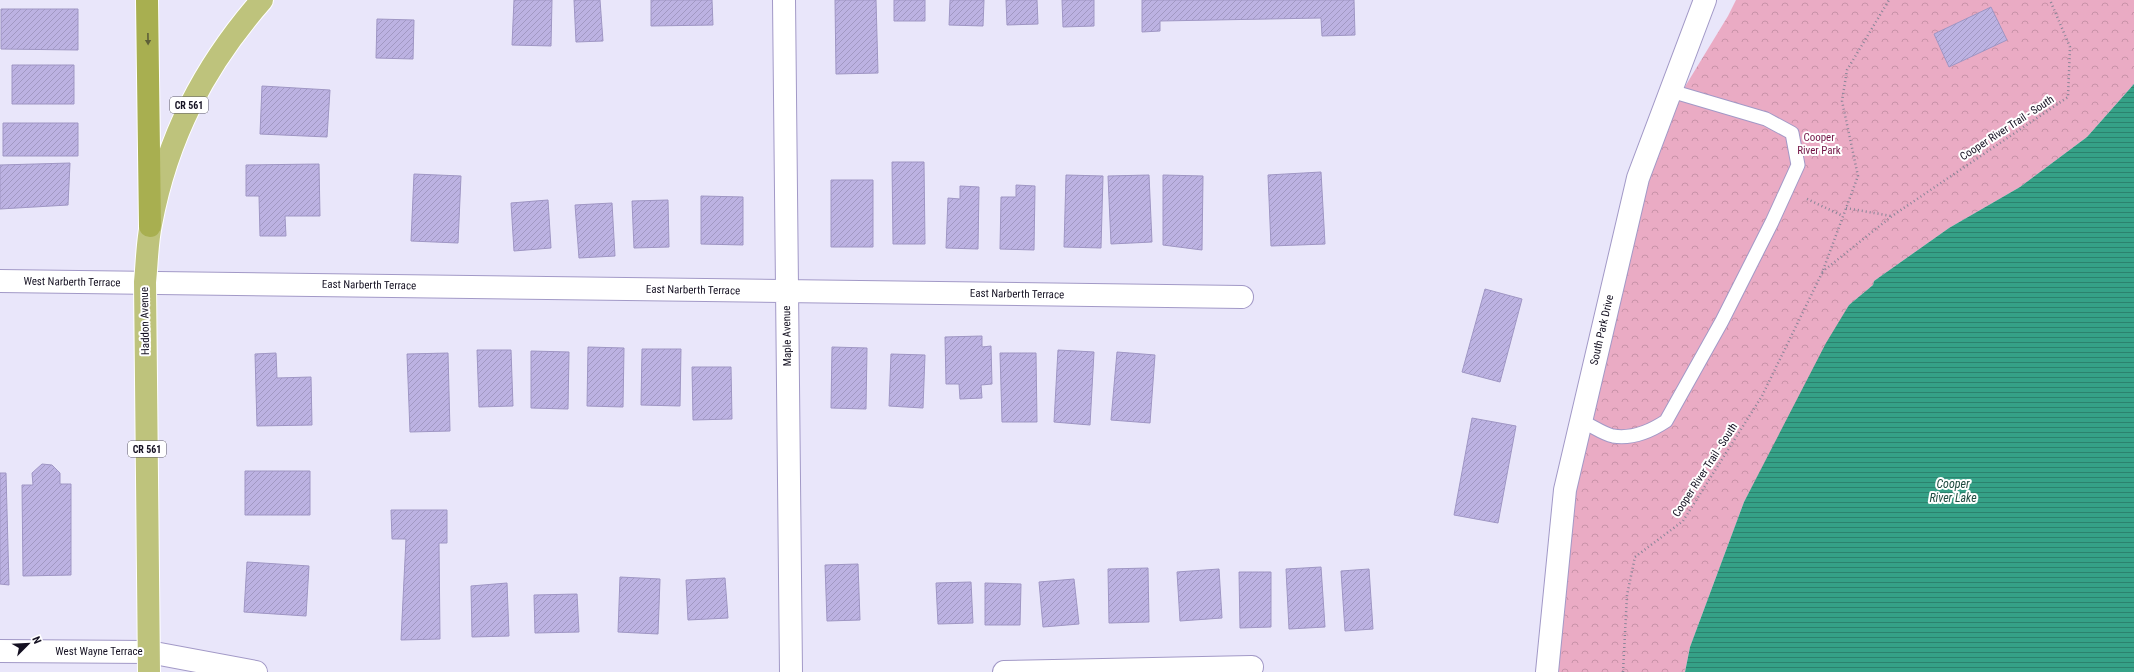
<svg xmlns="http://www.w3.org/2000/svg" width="2134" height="672" viewBox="0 0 2134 672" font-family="'Roboto Condensed',sans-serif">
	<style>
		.park { fill: url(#park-crowns) }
		.water { fill: url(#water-rules) }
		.building { fill: url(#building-hatch); stroke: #9f96c4 }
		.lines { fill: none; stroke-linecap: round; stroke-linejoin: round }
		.service-casing { stroke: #a299c7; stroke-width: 15 }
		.minor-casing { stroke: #a299c7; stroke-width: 24 }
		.tertiary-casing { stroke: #a299c7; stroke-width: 24 }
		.primary-casing { stroke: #fff; stroke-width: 24 }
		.trunk-casing { stroke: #fff; stroke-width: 24 }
		.path { stroke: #898598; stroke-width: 2.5; stroke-dasharray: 1 3; stroke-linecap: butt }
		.service { stroke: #fff; stroke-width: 13 }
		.minor { stroke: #fff; stroke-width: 22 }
		.tertiary { stroke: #fff; stroke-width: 22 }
		.primary { stroke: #bec37c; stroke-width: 22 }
		.trunk { stroke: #a8af50; stroke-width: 22 }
		.oneway { fill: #5e6038 }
		.labels { text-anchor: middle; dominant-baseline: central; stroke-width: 4; stroke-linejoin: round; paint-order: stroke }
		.shield { fill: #fff; stroke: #5a5864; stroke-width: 1 }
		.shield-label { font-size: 10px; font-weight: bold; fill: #141021 }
		.street-label { font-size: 11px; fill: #141021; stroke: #fff }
		.park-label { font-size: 11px; fill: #721445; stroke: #fff }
		.water-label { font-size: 12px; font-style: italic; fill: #204d41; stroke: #fff }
	</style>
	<defs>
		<pattern id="park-crowns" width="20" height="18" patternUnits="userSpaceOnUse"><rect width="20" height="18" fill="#eaabc4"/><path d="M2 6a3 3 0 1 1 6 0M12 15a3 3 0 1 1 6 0" fill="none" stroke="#c892a8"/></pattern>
		<pattern id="water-rules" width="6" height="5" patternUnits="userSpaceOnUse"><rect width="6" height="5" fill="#35a187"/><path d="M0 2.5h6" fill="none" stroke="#2c826e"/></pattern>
		<pattern id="building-hatch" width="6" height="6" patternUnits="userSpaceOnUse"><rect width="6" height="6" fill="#bcb2e2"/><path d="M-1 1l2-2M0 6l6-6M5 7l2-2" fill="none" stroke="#a198c2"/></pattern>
	</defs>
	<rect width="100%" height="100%" fill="#e9e6fa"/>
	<path class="park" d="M1736,0H2134V84L2087,137L2020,187L1949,228L1874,281L1873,285L1849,305L1744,502L1690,647L1685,672H1547L1565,490L1650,144L1728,16Z"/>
	<path class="water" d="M2134,84V672H1685L1690,647L1744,502L1826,343L1849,305L1873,285L1874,281L1949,228L2020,187L2087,137Z"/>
	<path class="building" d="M514,0H552L551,46L512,45Z
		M574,0H600L603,41L576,42Z
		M651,0H712L713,25L651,26Z
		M835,0H876L878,73L836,74Z
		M894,0H925V21H894Z
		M950,0H984L983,26L949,25Z
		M1006,0H1037L1038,24L1007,25Z
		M1062,0H1094V26L1063,27Z
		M1142,0H1354L1355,35L1322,36L1321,18L1160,21V31L1142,32Z
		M1991,7L2007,40L1949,67L1934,34Z
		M1,9H78V50L1,49Z
		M377,19L414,20L413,59L376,58Z
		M12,65H74V104H12Z
		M262,86L330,90L327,137L260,134Z
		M3,123H78V156H3Z
		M892,162H924L925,244H893Z
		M70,163L68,205L0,209V165Z
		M319,164L320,216H285L286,236H260L259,196H246V165Z
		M1321,172L1325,244L1271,246L1268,175Z
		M414,174L461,176L458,243L411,241Z
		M1066,175L1103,176L1101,248L1064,247Z
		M1149,175L1152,242L1111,244L1108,176Z
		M1163,175L1203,176L1202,250L1163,245Z
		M831,180H873V247H831Z
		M1016,185L1035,186L1034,250L1000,249L1001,197H1016Z
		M960,186L979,187L978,249L946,248L948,198L960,199Z
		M701,196L743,197V245L701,244Z
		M548,200L551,248L514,251L511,203Z
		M668,200L669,247L634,248L632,201Z
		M612,203L615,256L579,258L575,205Z
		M1485,289L1522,299L1500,382L1462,372Z
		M982,336V347L991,346L992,384L981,385L982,398L960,399L959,384H946L945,337Z
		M588,347L624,348L623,407L587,406Z
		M832,347L867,348L866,409L831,408Z
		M642,349H681L680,406L641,405Z
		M477,350H511L513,406L479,407Z
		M1058,350L1094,352L1090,425L1054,422Z
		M531,351L569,352L568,409L531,408Z
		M1117,352L1155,355L1150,423L1111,420Z
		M276,353L277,378L311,377L312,425L257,426L255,354Z
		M448,353L450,431L410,432L407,354Z
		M1000,353H1036L1037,422H1002Z
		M891,354L925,355L923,408L889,406Z
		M692,367H731L732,419L693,420Z
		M1472,418L1516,426L1498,523L1454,515Z
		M42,464L52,465L60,473V484H71V575L23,576L22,485H33L32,473Z
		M245,471H310V515H245Z
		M0,473H6L9,585L0,584Z
		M391,510H447V543H439L440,639L401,640L406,539H392Z
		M247,562L309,566L306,616L244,612Z
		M858,564L860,620L827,621L825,565Z
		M1321,567L1325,627L1289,629L1286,569Z
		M1148,568L1149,622L1109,623L1108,569Z
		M1219,569L1222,618L1180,621L1177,572Z
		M1369,569L1373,629L1345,631L1341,571Z
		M1239,572H1271V627L1240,628Z
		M620,577L660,579L658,634L618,632Z
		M725,578L728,618L688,620L686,580Z
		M1074,579L1079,624L1043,627L1039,582Z
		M971,582L973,623L938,624L936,583Z
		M507,583L509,636L472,637L471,586Z
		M985,583L1021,584L1020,625H985Z
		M577,594L579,632L535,633L534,595Z"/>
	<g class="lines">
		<g class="service-casing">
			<path id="service" d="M1581,421C1591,425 1603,434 1613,436C1632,439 1651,431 1666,421L1722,321L1772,222L1798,165L1792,133L1766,119L1671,91"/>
		</g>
		<g class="minor-casing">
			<path id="minor" d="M784,0L791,672
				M0,281L1242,297
				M0,651L149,652L256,672
				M1004,672L1252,667"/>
		</g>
		<g class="tertiary-casing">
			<path id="tertiary" d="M1547,672L1565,490L1638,178L1705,0"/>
		</g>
		<g class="primary-casing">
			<path id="primary" d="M149,672L145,282C147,263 147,243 151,224C167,138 204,66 262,0"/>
		</g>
		<g class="trunk-casing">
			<path id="trunk" d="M147,0L150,226"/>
		</g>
		<path class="path" d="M1807,199L1843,216
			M1846,208L1891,216
			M1822,272L1892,216L2068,97L2070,47L2050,0
			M1623,672L1627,595L1635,557L1683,521L1762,396L1822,273L1858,176L1842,101L1847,70L1889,0"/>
		<use href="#service" class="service"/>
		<use href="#minor" class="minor"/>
		<use href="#tertiary" class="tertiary"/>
		<use href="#primary" class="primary"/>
		<use href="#trunk" class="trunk"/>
	</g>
	<defs><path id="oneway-solid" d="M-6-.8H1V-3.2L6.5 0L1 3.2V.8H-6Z"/></defs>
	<use class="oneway" href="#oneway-solid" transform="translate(148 39) rotate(89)"/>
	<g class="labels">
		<g class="shield">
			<rect x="170" y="97" width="38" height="16" rx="3"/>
			<rect x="128" y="441" width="38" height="16" rx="3"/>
		</g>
		<g class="shield-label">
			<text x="189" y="105">CR 561</text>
			<text x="147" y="449">CR 561</text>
		</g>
		<g class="street-label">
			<text transform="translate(2007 128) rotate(-33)">Cooper River Trail - South</text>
			<text transform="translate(72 282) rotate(1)">West Narberth Terrace</text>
			<text transform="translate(369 285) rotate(1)">East Narberth Terrace</text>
			<text transform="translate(693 290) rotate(1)">East Narberth Terrace</text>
			<text transform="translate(1017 294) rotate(1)">East Narberth Terrace</text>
			<text transform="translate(145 321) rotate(-91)">Haddon Avenue</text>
			<text transform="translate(1602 330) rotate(-77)">South Park Drive</text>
			<text transform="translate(787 336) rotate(-91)">Maple Avenue</text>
			<text transform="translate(1705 470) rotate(-57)">Cooper River Trail - South</text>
			<text x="99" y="651">West Wayne Terrace</text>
		</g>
		<g class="park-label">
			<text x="1819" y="137">Cooper<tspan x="1819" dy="13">River Park</tspan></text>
		</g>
		<g class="water-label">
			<text x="1953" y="484">Cooper<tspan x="1953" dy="14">River Lake</tspan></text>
		</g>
	</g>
	<g transform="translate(28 644) rotate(66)" stroke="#ffffff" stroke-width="3" paint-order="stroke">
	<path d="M0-3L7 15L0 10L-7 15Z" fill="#141021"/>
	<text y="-6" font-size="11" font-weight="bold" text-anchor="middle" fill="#141021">N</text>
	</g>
</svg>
